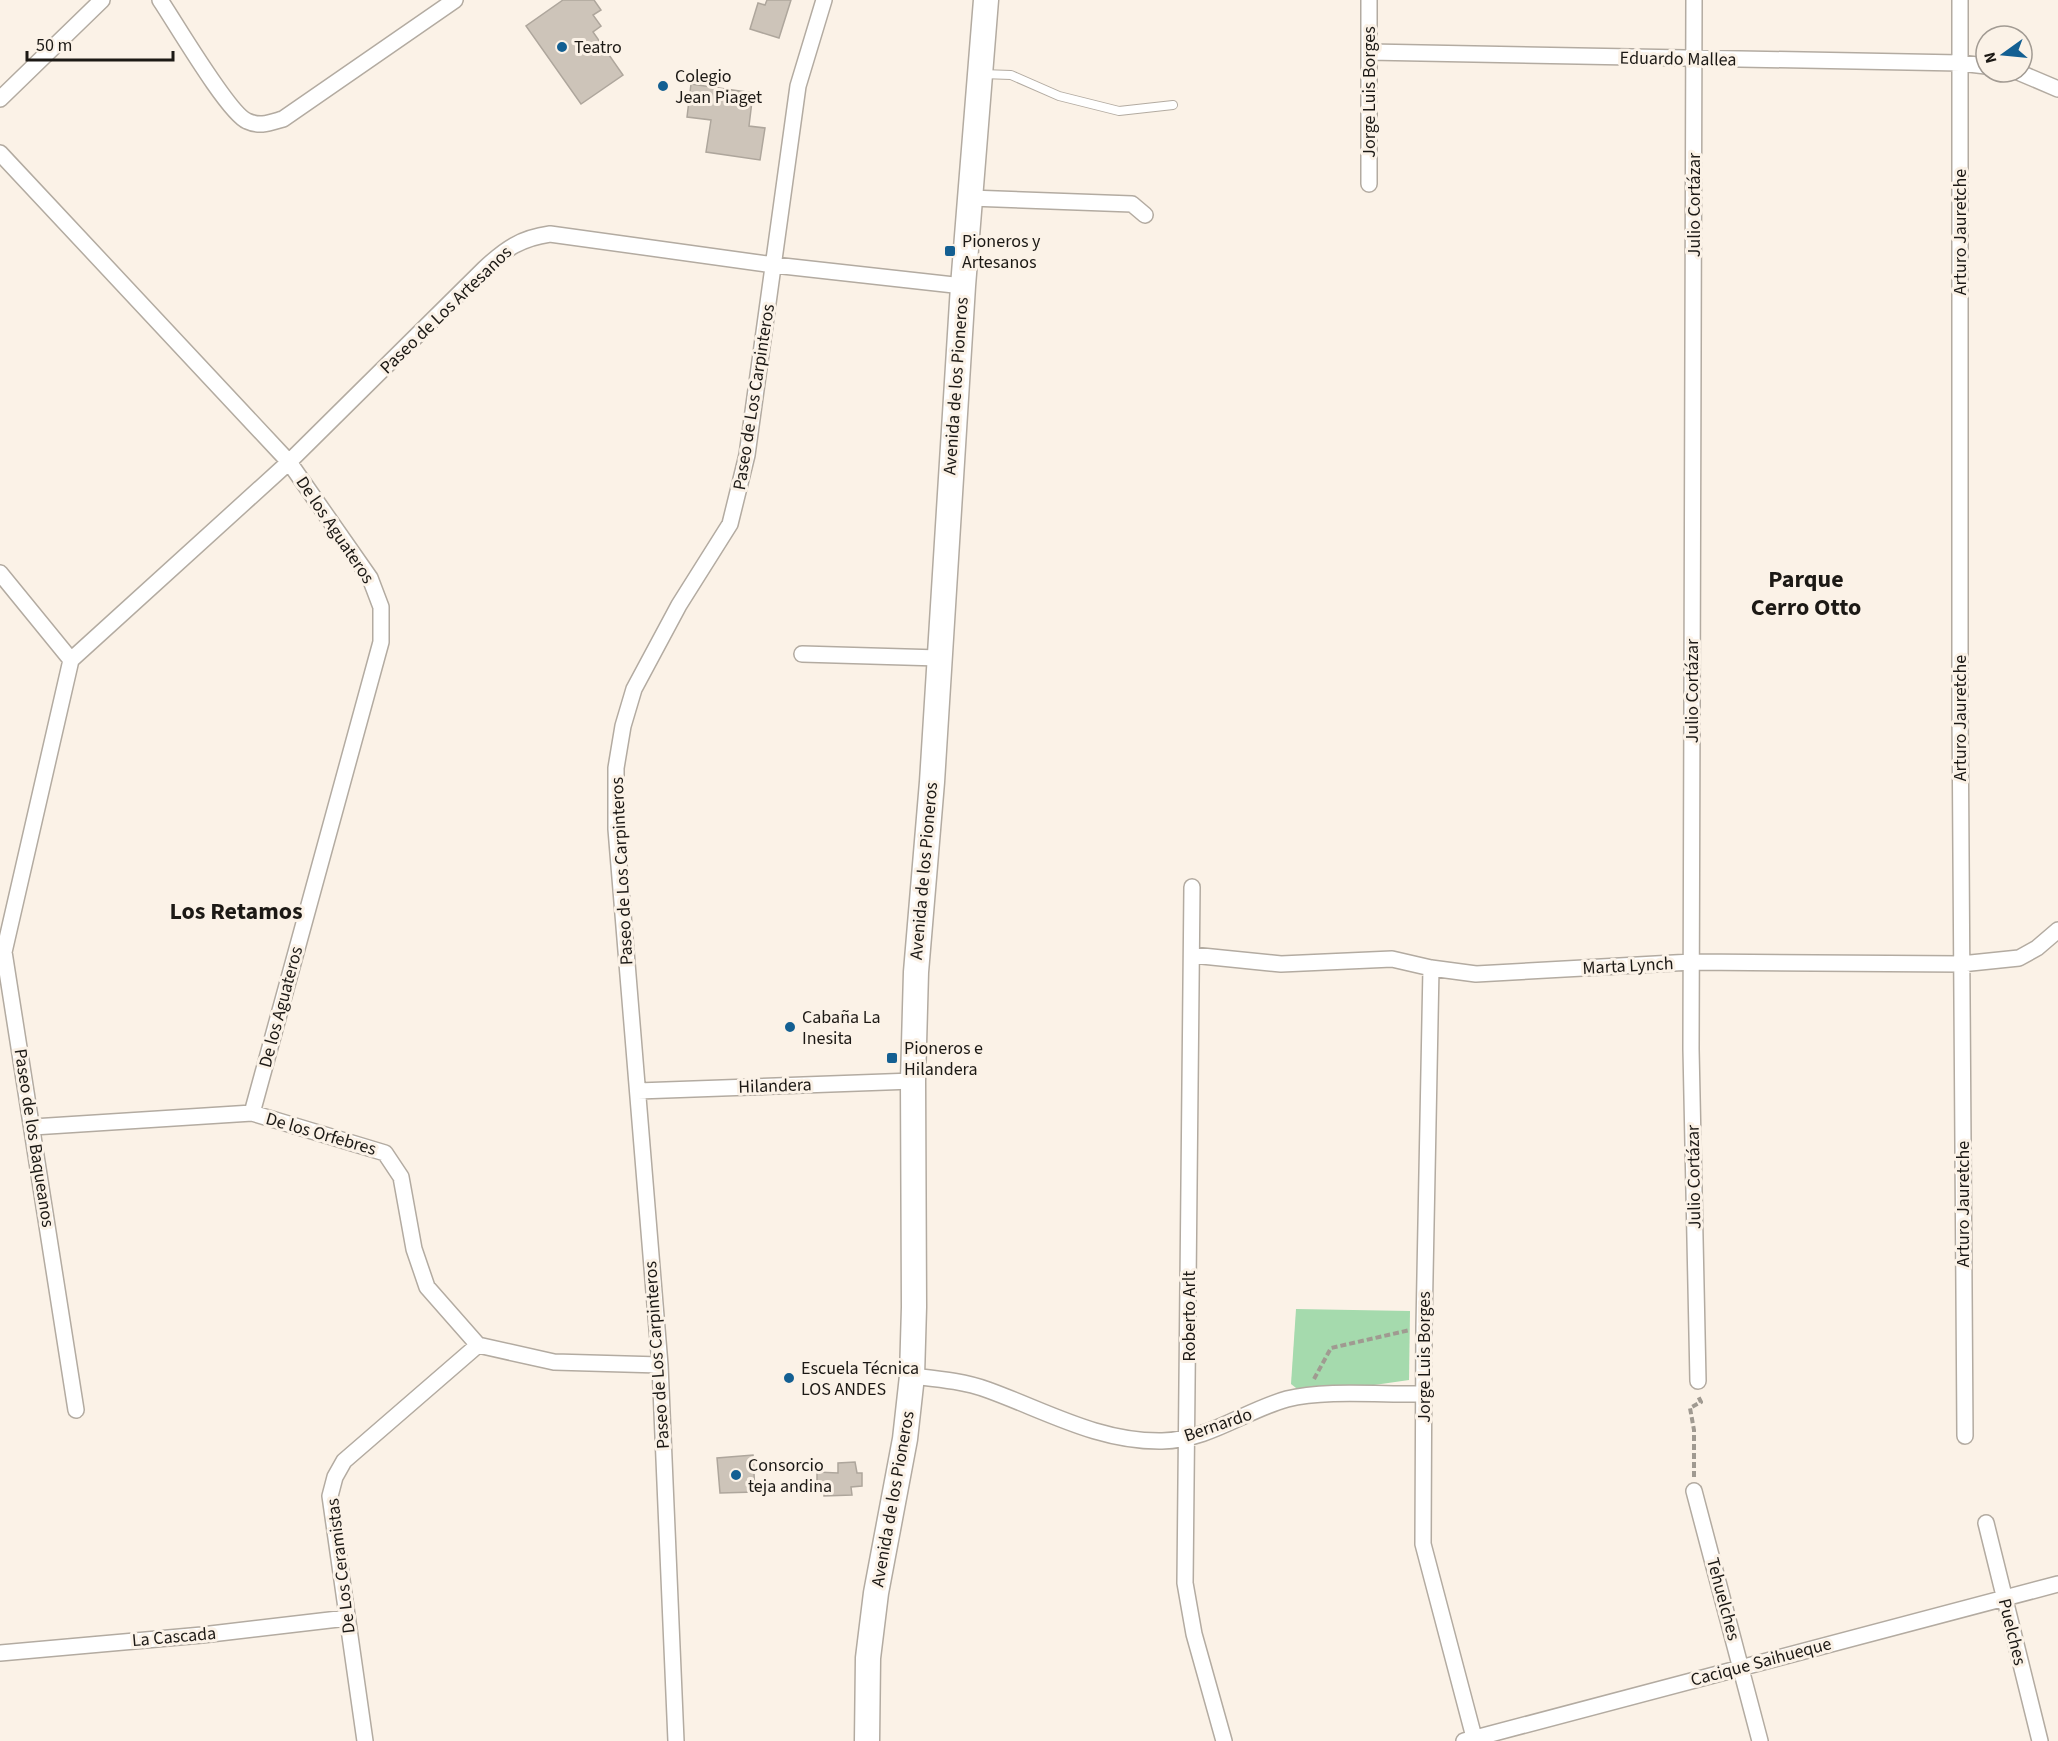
<svg xmlns="http://www.w3.org/2000/svg" width="2058" height="1741" viewBox="0 0 2058 1741" font-family="'Source Sans 3',sans-serif">
	<style>
		.green { fill: #a5daad }
		.building { fill: #cdc4b9; stroke: #aea69c; stroke-width: 1.5 }
		.lines { fill: none; stroke-linecap: round; stroke-linejoin: round }
		.lane-casing { stroke: #b3aba1; stroke-width: 10 }
		.street-casing { stroke: #b3aba1; stroke-width: 18 }
		.primary-casing { stroke: #b3aba1; stroke-width: 27 }
		.path { stroke: #a09a91; stroke-width: 4; stroke-dasharray: 6 3; stroke-linecap: butt }
		.lane { stroke: #fff; stroke-width: 8 }
		.street { stroke: #fff; stroke-width: 15 }
		.primary { stroke: #fff; stroke-width: 24 }
		.poi-dot { fill: #135f92; stroke: #fbf2e7; stroke-width: 2 }
		.labels { text-anchor: middle; dominant-baseline: central; stroke-width: 6; stroke-linejoin: round; paint-order: stroke }
		.poi-label { font-size: 18px; fill: #1c1915; stroke: #fbf2e7; text-anchor: start }
		.street-label { font-size: 18px; fill: #1c1915; stroke: #fbf2e7 }
		.district-label { font-size: 24px; font-weight: bold; fill: #1c1915; stroke: #fbf2e7 }
	</style>
	<rect width="100%" height="100%" fill="#fbf2e7"/>
	<path class="green" d="M1296,1309L1410,1311L1409,1380L1305,1395L1291,1384Z"/>
	<path class="building" d="M563,0H594L601,10L593,15L601,26L593,32L623,75L581,104L526,26Z
		M767,0H791L779,38L750,29L758,3L765,5Z
		M691,84L753,93L749,126L765,128L760,160L706,152L711,120L687,117Z
		M753,1455L755,1492L720,1493L717,1458Z
		M855,1462L857,1473H862V1486L851,1487L852,1495L824,1496V1487H817V1472L838,1473V1463Z"/>
	<g class="lines">
		<g class="lane-casing">
			<path id="lane" d="M982,74L1011,75L1059,96L1119,111L1173,105"/>
		</g>
		<g class="street-casing">
			<path id="street" d="M160,0C175,22 228,113 247,121C260,127 269,123 283,119L455,0
				M1694,0L1691,1049L1698,1381
				M1960,0V708L1965,1436
				M1369,52L1960,63L1986,66
				M2018,72L2058,89
				M0,99L102,0
				M0,153L289,462L370,578L381,607V642L252,1113
				M1369,184V0
				M970,198L1132,204L1145,215
				M0,573L71,660L4,952L76,1410
				M802,654L939,658
				M71,660L289,462L484,269C505,249 521,238 550,234L774,265L963,286
				M1192,887L1185,1583L1194,1634L1224,1741
				M1192,955L1281,964L1392,959L1431,968L1476,974L1692,962L1961,964L2019,958L2037,948L2058,930
				M1431,968L1424,1327L1423,1544L1475,1741
				M638,1091L913,1081
				M33,1127L252,1113L385,1153L401,1177L414,1249L427,1287L478,1345L554,1362L660,1365
				M912,1376C938,1379 963,1381 988,1390C1046,1411 1099,1442 1162,1441C1209,1440 1244,1411 1287,1399C1325,1389 1384,1395 1424,1394
				M1694,1491L1760,1741
				M1986,1523L2040,1741
				M0,1653L202,1635L347,1618
				M365,1741L330,1496L335,1477L344,1461L478,1345
				M676,1741L660,1365L616,829V768L623,726L634,689L679,605L730,524L747,455L798,86L824,0
				M1464,1741L2058,1584"/>
		</g>
		<g class="primary-casing">
			<path id="primary" d="M867,1741L868,1658L876,1593L905,1439L912,1376L914,1307L913,1081L916,972L932,782L963,286L986,0"/>
		</g>
		<path class="path" d="M1314,1379L1331,1348L1410,1330
			M1694,1477V1430L1690,1408L1701,1402L1698,1396"/>
		<use href="#lane" class="lane"/>
		<use href="#street" class="street"/>
		<use href="#primary" class="primary"/>
	</g>
	<g class="poi-dot">
		<circle cx="562" cy="47" r="6"/>
		<circle cx="663" cy="86" r="6"/>
		<rect x="944" y="245" width="12" height="12" rx="3"/>
		<circle cx="790" cy="1027" r="6"/>
		<rect x="886" y="1052" width="12" height="12" rx="3"/>
		<circle cx="789" cy="1378" r="6"/>
		<circle cx="736" cy="1475" r="6"/>
	</g>
	<g class="labels">
		<g class="poi-label">
			<text x="574" y="47">Teatro</text>
			<text x="675" y="76">Colegio<tspan x="675" dy="21">Jean Piaget</tspan></text>
			<text x="962" y="241">Pioneros y<tspan x="962" dy="21">Artesanos</tspan></text>
			<text x="802" y="1017">Cabaña La<tspan x="802" dy="21">Inesita</tspan></text>
			<text x="904" y="1048">Pioneros e<tspan x="904" dy="21">Hilandera</tspan></text>
			<text x="801" y="1368">Escuela Técnica<tspan x="801" dy="21">LOS ANDES</tspan></text>
			<text x="748" y="1465">Consorcio<tspan x="748" dy="21">teja andina</tspan></text>
		</g>
		<g class="street-label">
			<text transform="translate(1678 59) rotate(1)">Eduardo Mallea</text>
			<text transform="translate(1369 92) rotate(-90)">Jorge Luis Borges</text>
			<text transform="translate(1694 205) rotate(-90)">Julio Cortázar</text>
			<text transform="translate(1960 232) rotate(-90)">Arturo Jauretche</text>
			<text transform="translate(446 310) rotate(-44)">Paseo de Los Artesanos</text>
			<text transform="translate(956 386) rotate(-86)">Avenida de los Pioneros</text>
			<text transform="translate(754 397) rotate(-81)">Paseo de Los Carpinteros</text>
			<text transform="translate(335 530) rotate(56)">De los Aguateros</text>
			<text transform="translate(1692 691) rotate(-90)">Julio Cortázar</text>
			<text transform="translate(1960 718) rotate(-90)">Arturo Jauretche</text>
			<text transform="translate(622 871) rotate(-93)">Paseo de Los Carpinteros</text>
			<text transform="translate(924 871) rotate(-85)">Avenida de los Pioneros</text>
			<text transform="translate(1628 966) rotate(-3)">Marta Lynch</text>
			<text transform="translate(281 1007) rotate(-75)">De los Aguateros</text>
			<text transform="translate(775 1086) rotate(-2)">Hilandera</text>
			<text transform="translate(321 1134) rotate(16)">De los Orfebres</text>
			<text transform="translate(34 1138) rotate(81)">Paseo de los Baqueanos</text>
			<text transform="translate(1694 1177) rotate(-91)">Julio Cortázar</text>
			<text transform="translate(1963 1204) rotate(-90)">Arturo Jauretche</text>
			<text transform="translate(1189 1316) rotate(-90)">Roberto Arlt</text>
			<text transform="translate(657 1355) rotate(-94)">Paseo de Los Carpinteros</text>
			<text transform="translate(1424 1357) rotate(-90)">Jorge Luis Borges</text>
			<text transform="translate(1218 1425) rotate(-19)">Bernardo</text>
			<text transform="translate(893 1499) rotate(-80)">Avenida de los Pioneros</text>
			<text transform="translate(341 1566) rotate(-97)">De Los Ceramistas</text>
			<text transform="translate(1723 1599) rotate(75)">Tehuelches</text>
			<text transform="translate(2012 1632) rotate(76)">Puelches</text>
			<text transform="translate(174 1637) rotate(-5)">La Cascada</text>
			<text transform="translate(1761 1662) rotate(-15)">Cacique Saihueque</text>
		</g>
		<g class="district-label">
			<text x="1806" y="579">Parque<tspan x="1806" dy="28">Cerro Otto</tspan></text>
			<text x="236" y="911">Los Retamos</text>
		</g>
	</g>
	<g transform="translate(2004 54) rotate(255)"><circle r="28" fill="#fbf2e7" stroke="#a29b93" stroke-width="1.5"/>
	<path d="M0-4.5L10 22L0 15L-10 22Z" fill="#135f92"/>
	<text y="-9" font-size="16" font-weight="bold" text-anchor="middle" fill="#1c1915">N</text>
	</g>
	<path d="M27 51v9h146v-9" fill="none" stroke="#1c1915" stroke-width="3"/>
	<text x="36" y="51" font-size="18" fill="#1c1915" stroke="#fbf2e7" stroke-width="4.5" paint-order="stroke">50 m</text>
</svg>
